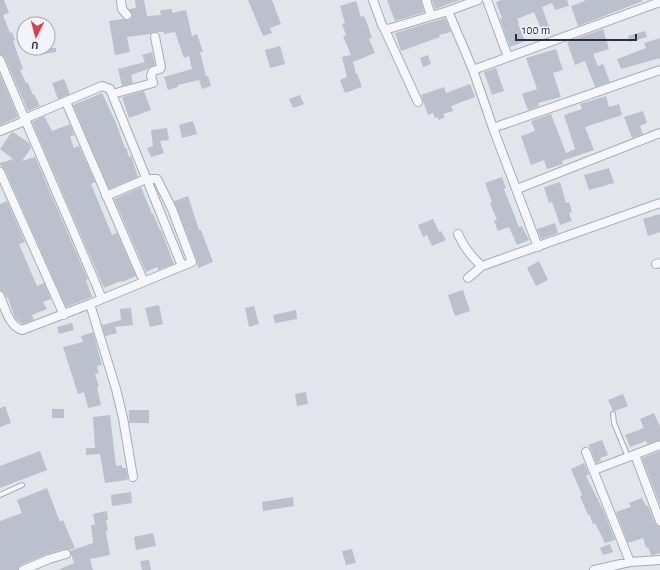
<svg xmlns="http://www.w3.org/2000/svg" width="660" height="570" viewBox="0 0 660 570" font-family="'Alegreya Sans',sans-serif">
	<style>
		.building { fill: #bcc0cc }
		.lines { fill: none; stroke-linecap: round; stroke-linejoin: round }
		.lane-casing { stroke: #a7abb7; stroke-width: 6 }
		.street-casing { stroke: #a7abb7; stroke-width: 10 }
		.lane { stroke: #f6f7fa; stroke-width: 4 }
		.street { stroke: #f6f7fa; stroke-width: 8 }
	</style>
	<rect width="100%" height="100%" fill="#e3e5ec"/>
	<path class="building" d="M0,0H4L9,13L3,15L10,33L12,32L15,40L13,41L23,69L20,70L26,83H28L33,95L34,94L40,106L28,111L5,58L0,55Z
		M135,0H144L147,16L161,15L160,10L172,9V13L186,10L192,36L197,34L203,52H200L206,76H208L211,86L202,89L199,80L178,85V87L168,90L164,77L192,69L189,56L184,58L175,32L164,34V32H154L150,34L127,37L130,52L115,55L109,21L123,19L128,20L131,19L132,14L129,9L136,8Z
		M248,0H272L281,24L270,28L272,33L263,36Z
		M387,0H421L424,12L395,21Z
		M432,0H460L435,9Z
		M501,0H567L569,6L555,10L552,3L542,7L551,33L544,36L534,12L517,19L519,23L518,24L525,41L510,47L500,19L502,18L496,2Z
		M584,0H642L643,1L578,26L571,6L585,1Z
		M356,1L361,17L364,16L368,26L372,38L369,39L375,53L353,62L356,74L357,73L362,87L345,93L340,80L347,77L342,57L351,55L343,36L346,35L342,24L345,23L340,6Z
		M445,18L451,32L439,35L440,37L401,51L395,33Z
		M603,29L609,49L593,54L598,66L603,64L610,82L595,87L585,61L575,65L567,42Z
		M645,31L647,37L630,42L628,36Z
		M660,38V58L621,69L617,59L646,48L644,43Z
		M280,46L285,64L270,68L265,50Z
		M35,48H56V52L36,55Z
		M556,49L563,70L553,73L561,97L538,103L539,106L528,110L522,94L537,89L526,58Z
		M152,52L155,65L150,67L148,69L131,75L133,83L122,86L118,69L145,62L142,55Z
		M428,55L431,64L423,67L420,58Z
		M496,68L504,91L492,95L484,72Z
		M0,74L18,117L0,125Z
		M64,79L70,94L58,99L52,83Z
		M470,84L475,97L451,106L453,111L443,114L445,117L439,120L437,117L435,118L433,113L428,115L421,95L444,87L446,93Z
		M144,91L151,110L129,118L122,97Z
		M102,93L116,123L125,148H126L129,157L131,156L138,177L109,189L73,105Z
		M300,95L304,104L293,108L289,99Z
		M606,96L609,107L619,104L622,115L585,127L594,150L562,161L563,164L547,169L544,160L531,165L521,136L535,131L531,121L551,114L566,153L575,149L564,115L582,109L580,104Z
		M643,111L647,123L640,126L643,134L632,138L624,117Z
		M44,116L52,131L70,124L74,135L70,137L74,148L79,146L95,182L91,184L112,235L117,233L136,276L122,282L121,281L104,288L32,122Z
		M193,121L197,134L182,138L179,125Z
		M167,128L169,140L160,141L164,153L151,157L147,148L153,146L151,130Z
		M13,132L29,143L31,148L22,161L35,157L88,280H86L92,297L66,307L5,170L0,165V163L13,159L0,149L11,133Z
		M609,168L614,183L589,190L584,175Z
		M502,177L506,188L504,189L519,227L522,226L529,240L517,245L509,227L498,231L494,221L497,220L490,203L492,202L485,183Z
		M560,182L566,203L569,202L572,212L569,213L572,221L560,225L552,202L549,203L544,187Z
		M141,187L152,214H153L160,230H161L174,264L158,270L157,267L146,272L114,199Z
		M188,196L199,230H201L213,262L198,268L197,260L174,201Z
		M7,201L25,242L19,244L37,286L44,283L51,299L43,302L47,309L32,315L34,320L22,324L15,318L8,298H7L4,292L0,291V204Z
		M660,214V232L648,236L643,219Z
		M433,219L439,232L441,231L446,240L432,246L427,235L423,237L418,225Z
		M555,223L558,233L541,239L537,229Z
		M539,261L548,280L536,286L527,268Z
		M463,290L470,311L455,316L448,295Z
		M159,305L163,324L150,327L145,308Z
		M254,306L259,324L249,327L245,308Z
		M131,308L133,325L115,327L117,333L105,336L102,325L121,320L120,309Z
		M296,310L297,319L275,323L273,315Z
		M72,323L74,330L59,334L57,327Z
		M93,332L102,365L97,366L99,373L95,374L99,387H97L101,405L88,408L84,392L78,394L63,347L83,342L81,336Z
		M306,392L308,404L297,406L295,394Z
		M623,394L628,406L615,411H613L608,400Z
		M5,406L11,423L0,427V408Z
		M52,409H64V418H52Z
		M129,410H149V423H129Z
		M654,413L660,427V440L647,444L646,441L630,447L625,435L644,428L640,419Z
		M110,415L116,466L122,465V468H126L128,480L105,483L100,454L86,455V448H95L93,417Z
		M602,440L608,455L600,458L601,461L596,463L591,450L588,445Z
		M40,451L47,470L0,488V466Z
		M660,451V505L642,458Z
		M584,463L589,474L586,476L604,512L615,540L605,543L595,523L593,524L589,514L588,515L580,496L582,495L571,469Z
		M47,488L60,522L63,520L75,548L69,550L64,549L47,554L21,565L18,570H0V521L22,513L17,500Z
		M131,492L132,503L112,506L111,495Z
		M293,497L294,506L263,511L262,502Z
		M642,498L646,506H648L655,523L660,526V553L653,555H651L648,547L646,548L643,538L628,543L616,512L631,507L629,503Z
		M107,511L108,520H106L108,531H106L110,555L90,559L93,570H58L74,563L70,551L93,543L91,525H95L93,514Z
		M153,533L156,546L136,550L134,537Z
		M610,544L613,552L603,555L600,548Z
		M352,549L356,563L346,565L342,551Z
		M149,560L151,570H142L140,561Z"/>
	<g class="lines">
		<g class="lane-casing">
			<path id="lane" d="M613,414L614,423L628,457
				M0,495L22,485"/>
		</g>
		<g class="street-casing">
			<path id="street" d="M121,0L122,9L127,15
				M373,0L382,25L384,28L388,29L448,11L478,0
				M426,0L431,16
				M487,0L508,57
				M448,11L473,70L493,128L538,247
				M384,28L418,102
				M0,60C33,140 69,219 102,299
				M473,70L660,2
				M112,94L153,83L151,76L153,71L160,69L161,67L155,37
				M66,102L144,282
				M24,119L102,86L110,89L182,266
				M493,128L660,70
				M0,131L25,121
				M0,172L64,315
				M517,189L660,133
				M458,234C464,247 471,257 482,266
				M656,264L660,263
				M468,278L482,266L660,203
				M0,296C5,308 9,326 22,330L90,304L192,262L172,209L157,179H146L106,196
				M90,304L116,389L123,418L133,477
				M586,452L630,562
				M635,455L660,521
				M594,470L660,445
				M23,570L49,559L66,554
				M594,570L630,562L660,560"/>
		</g>
		<use href="#lane" class="lane"/>
		<use href="#street" class="street"/>
	</g>
	<g transform="translate(36 36) rotate(186)"><circle r="19" fill="#f3f4f9" stroke="#a2a6b1"/>
	<path d="M0-3L7 15L0 10L-7 15Z" fill="#d84043"/>
	<text y="-6" font-size="11" font-weight="bold" text-anchor="middle" fill="#293045">U</text>
	</g>
	<path d="M516 34v6h120v-6" fill="none" stroke="#293045" stroke-width="2"/>
	<text x="522" y="34" font-size="12" fill="#293045" stroke="#f3f4f9" stroke-width="3" paint-order="stroke">100 m</text>
</svg>
